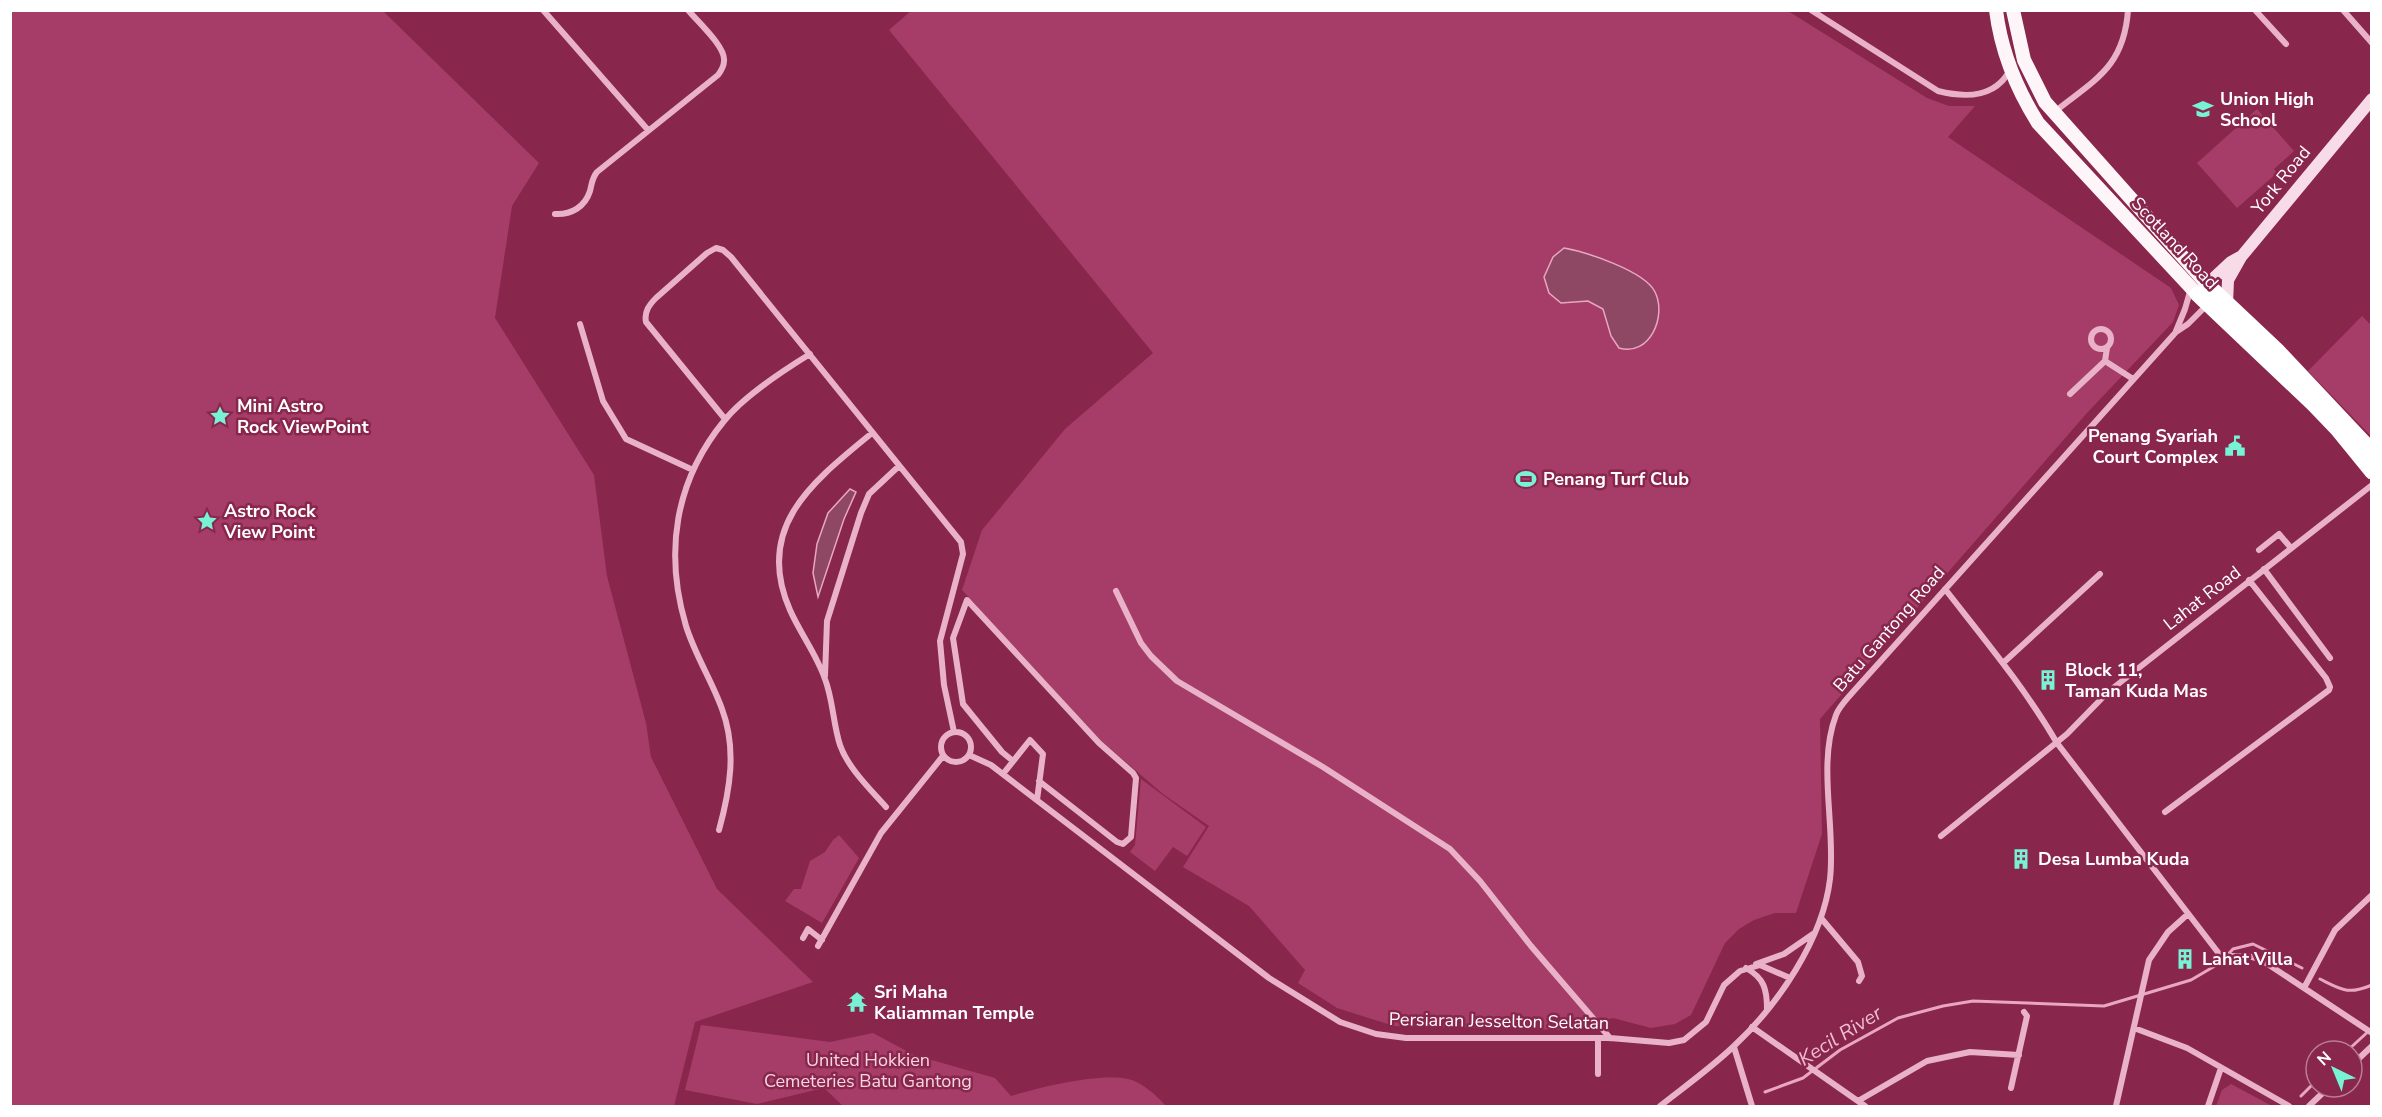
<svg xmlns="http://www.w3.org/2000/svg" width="2382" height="1117" viewBox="0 0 2382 1117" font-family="'Nunito Sans',sans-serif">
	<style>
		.green { fill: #a63d68 }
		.water { fill: #8e4863; stroke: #e9a6c2; stroke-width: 1.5 }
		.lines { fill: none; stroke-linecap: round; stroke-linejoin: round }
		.stream { stroke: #e9a6c2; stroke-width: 3 }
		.street { stroke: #e9b2c8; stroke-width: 6 }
		.secondary { stroke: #f7dce7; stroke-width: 12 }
		.primary { stroke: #fef5f8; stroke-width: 14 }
		.highway { stroke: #fff; stroke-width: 15 }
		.labels { text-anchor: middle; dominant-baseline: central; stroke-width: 5; stroke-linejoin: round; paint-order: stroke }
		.poi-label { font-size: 18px; font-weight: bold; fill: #fff; stroke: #88264c; text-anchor: start }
		.street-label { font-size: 18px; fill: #fff; stroke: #88264c }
		.park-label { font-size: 18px; fill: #f7d6e3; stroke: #88264c }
		.water-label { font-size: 20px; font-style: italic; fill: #f0bdd2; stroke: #88264c }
	</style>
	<rect width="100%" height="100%" fill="#88264c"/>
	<path class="green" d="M912,10L1788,11L1927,98L1949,106H1975L1948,137L2171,288L2179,305L2173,322L2087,413L1820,719L1822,834L1796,913H1775L1754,920L1739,929L1725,943L1691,1015L1675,1024L1651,1028L1613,1018L1572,1030L1394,1026L1337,1008L1298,983L1305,970L1249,906L1183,867L1209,826L1163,794L1099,739L962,590L982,530L1065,429L1153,353L889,30Z
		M10,11H383L539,163L512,206L495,318L594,475L607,576L646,723L651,757L717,889L813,982L695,1022L674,1106H11Z
		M2257,109L2294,151L2274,169L2277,173L2237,208L2197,163Z
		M2362,316L2371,325V436L2308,371Z
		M1141,779L1206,827L1187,856L1173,847L1155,871L1130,852L1135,845Z
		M839,835L859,858L822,923L785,901L794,889H801L810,861L825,852L833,840Z
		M701,1025L830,1042L873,1033L914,1055L995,1078L1011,1096C1041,1087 1098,1073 1128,1079C1142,1082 1157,1096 1166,1106H843L824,1088L757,1104L685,1090Z
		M2231,1084L2272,1106H2216L2222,1090Z"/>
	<path class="water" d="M1564,248C1586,252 1645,271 1655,292C1667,316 1650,357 1619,348L1611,336L1603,309L1588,301L1561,303L1549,293L1544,277L1553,257Z
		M850,489L856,492L844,519L818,597L813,573L817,544L828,513Z"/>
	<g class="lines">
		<path class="stream" d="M2320,979C2342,990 2348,995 2372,985
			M2347,1051L2372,1028
			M1765,1092L1803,1078L1840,1050L1898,1018L1943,1006L1973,1001L2104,1006L2191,980L2220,963L2233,949L2253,944L2302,968
			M2301,1096L2316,1081"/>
		<path class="street" d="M543,10L648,130
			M1811,10L1938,91C1966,98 1995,98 2010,70
			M2255,10L2286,44
			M2343,10L2372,43
			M2053,113C2094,80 2124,68 2128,10
			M555,214C571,215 585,207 590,191C592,183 592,178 597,172L718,75C721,71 724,66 724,61C726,47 697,21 688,10
			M580,324L603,401L626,439L693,470
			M2091 339a10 10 0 1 1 20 0a10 10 0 1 1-20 0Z
			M2176,331L2185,309L2191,288
			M2105,361L2133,379
			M2070,394L2105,361L2107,348
			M725,419L646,322C644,312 649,305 656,298L707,253L716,248L723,250L731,257L961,542L963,554L940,641L944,685L954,732
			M872,433C815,480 753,526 790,610C800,633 817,655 825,679C833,700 833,723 840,745C848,768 870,789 886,807
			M2259,550L2279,534L2291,548
			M2264,569L2330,658
			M1945,589C1984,639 2025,688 2057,743L2220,955
			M1116,591L1141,643L1151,656L1177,681L1323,767L1450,849L1480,881L1531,946L1610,1038
			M2003,663L2100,574
			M825,676L827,621L861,513L869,494L899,466
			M941 747a15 15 0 1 1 30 0a15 15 0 1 1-30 0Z
			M969,755L991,765L1269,978L1340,1022L1376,1034L1406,1038H1610L1669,1043L1684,1040L1706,1022L1724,985L1740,971L1760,965L1790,978
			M1013,761L1002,752L963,704L953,638L967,600L1099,743L1133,773L1136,778L1131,837L1123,844L1117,842L1039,781
			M1003,774L1030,740L1043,754L1037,800
			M2165,812L2329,690L2330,687L2326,678L2249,580
			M719,830C730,790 737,749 722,709C712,681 695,655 686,626C664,552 675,481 724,421C743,397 784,370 810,354
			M1941,836L2067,734L2108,692L2372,485
			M1821,918L1858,962L1862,976L1859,981
			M803,938L808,929L822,940
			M818,946L881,833L943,756
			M2231,956L2252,957L2260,959L2372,1033
			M1756,964L1784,954L1813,934
			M1746,968C1764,978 1767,989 1767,1009
			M2304,988L2335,930L2372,895
			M1752,1027L1865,1106
			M2134,1028L2187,1048L2289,1106
			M1734,1047L1752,1106
			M2352,1065L2372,1046
			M1598,1074V1038
			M2011,1088L2027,1016L2024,1012
			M1858,1101L1927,1061L1970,1052L2019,1055
			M1660,1106C1684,1087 1711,1068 1734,1046C1778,1005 1823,939 1830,879C1836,827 1817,765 1836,715C1839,707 1846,700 1852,693L2176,332L2188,324L2207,305
			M2116,1106L2149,960L2168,932L2188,914
			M2208,1106L2221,1068
			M2309,1106L2329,1087"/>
		<path class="secondary" d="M2201,290L2231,262L2240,257
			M2227,304L2228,280L2241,257L2372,99"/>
		<path class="primary" d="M1996,10C2001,51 2016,88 2038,123L2197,294
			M2013,10L2024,60L2045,102L2207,284"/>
		<path class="highway" d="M2207,284L2277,350L2372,451
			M2197,294L2313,404L2337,429L2372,472"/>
	</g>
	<defs>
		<g id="school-bare" transform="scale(1.62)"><path d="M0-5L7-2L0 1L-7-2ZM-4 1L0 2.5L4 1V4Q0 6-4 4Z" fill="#77f2d4" stroke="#88264c" stroke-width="2.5" paint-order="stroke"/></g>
		<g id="sight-bare" transform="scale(1.62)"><path d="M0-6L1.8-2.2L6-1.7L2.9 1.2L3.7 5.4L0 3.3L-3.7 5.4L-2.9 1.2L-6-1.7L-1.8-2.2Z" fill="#77f2d4" stroke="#88264c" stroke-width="2.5" paint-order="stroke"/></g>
		<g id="civic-bare" transform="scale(1.62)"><path d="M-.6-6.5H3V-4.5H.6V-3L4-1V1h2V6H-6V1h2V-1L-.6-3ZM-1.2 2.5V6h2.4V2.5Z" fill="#77f2d4" stroke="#88264c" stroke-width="2.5" paint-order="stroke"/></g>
		<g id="stadium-bare" transform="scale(1.62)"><path d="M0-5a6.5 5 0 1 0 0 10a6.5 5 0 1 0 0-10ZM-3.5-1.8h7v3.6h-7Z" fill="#77f2d4" stroke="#88264c" stroke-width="2.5" paint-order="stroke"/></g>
		<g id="building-bare" transform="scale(1.62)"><path d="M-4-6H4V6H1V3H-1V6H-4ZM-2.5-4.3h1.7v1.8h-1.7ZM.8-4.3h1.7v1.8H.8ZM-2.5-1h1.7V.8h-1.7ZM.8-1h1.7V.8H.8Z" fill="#77f2d4" stroke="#88264c" stroke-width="2.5" paint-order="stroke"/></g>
		<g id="temple-bare" transform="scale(1.62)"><path d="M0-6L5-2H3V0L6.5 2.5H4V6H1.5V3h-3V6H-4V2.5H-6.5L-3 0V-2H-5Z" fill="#77f2d4" stroke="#88264c" stroke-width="2.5" paint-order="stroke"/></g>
	</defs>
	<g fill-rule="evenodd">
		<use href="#school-bare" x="2203" y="109"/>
		<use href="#sight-bare" x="220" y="416"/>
		<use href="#civic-bare" x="2235" y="446"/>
		<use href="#stadium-bare" x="1526" y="479"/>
		<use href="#sight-bare" x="207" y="521"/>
		<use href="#building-bare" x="2048" y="680"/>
		<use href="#building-bare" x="2021" y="859"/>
		<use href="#building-bare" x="2185" y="959"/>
		<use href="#temple-bare" x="857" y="1002"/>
	</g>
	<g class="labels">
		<g class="poi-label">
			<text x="2220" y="99">Union High<tspan x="2220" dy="21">School</tspan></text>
			<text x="237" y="406">Mini Astro<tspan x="237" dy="21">Rock ViewPoint</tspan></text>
			<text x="2218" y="436" text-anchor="end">Penang Syariah<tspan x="2218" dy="21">Court Complex</tspan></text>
			<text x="1543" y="479">Penang Turf Club</text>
			<text x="224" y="511">Astro Rock<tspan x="224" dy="21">View Point</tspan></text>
			<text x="2065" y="670">Block 11,<tspan x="2065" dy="21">Taman Kuda Mas</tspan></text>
			<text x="2038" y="859">Desa Lumba Kuda</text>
			<text x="2202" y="959">Lahat Villa</text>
			<text x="874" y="992">Sri Maha<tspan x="874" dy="21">Kaliamman Temple</tspan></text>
		</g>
		<g class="street-label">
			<text transform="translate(2281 180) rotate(-51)">York Road</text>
			<text transform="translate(2175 243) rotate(47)">Scotland Road</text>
			<text transform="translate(2202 598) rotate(-38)">Lahat Road</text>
			<text transform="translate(1889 629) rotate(-49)">Batu Gantong Road</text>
			<text transform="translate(1499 1021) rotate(1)">Persiaran Jesselton Selatan</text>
		</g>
		<g class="park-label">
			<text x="868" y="1060">United Hokkien<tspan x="868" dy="21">Cemeteries Batu Gantong</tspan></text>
		</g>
		<g class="water-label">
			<text transform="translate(1840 1036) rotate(-32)">Kecil River</text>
		</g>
	</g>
	<rect width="2382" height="1117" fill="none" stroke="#ffffff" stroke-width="24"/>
	<g transform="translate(2334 1069) rotate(317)"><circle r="28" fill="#88264c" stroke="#b87d94" stroke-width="1.5"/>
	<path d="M0-4.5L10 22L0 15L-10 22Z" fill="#77f2d4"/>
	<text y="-9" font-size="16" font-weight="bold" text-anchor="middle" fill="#ffffff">N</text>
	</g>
</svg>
